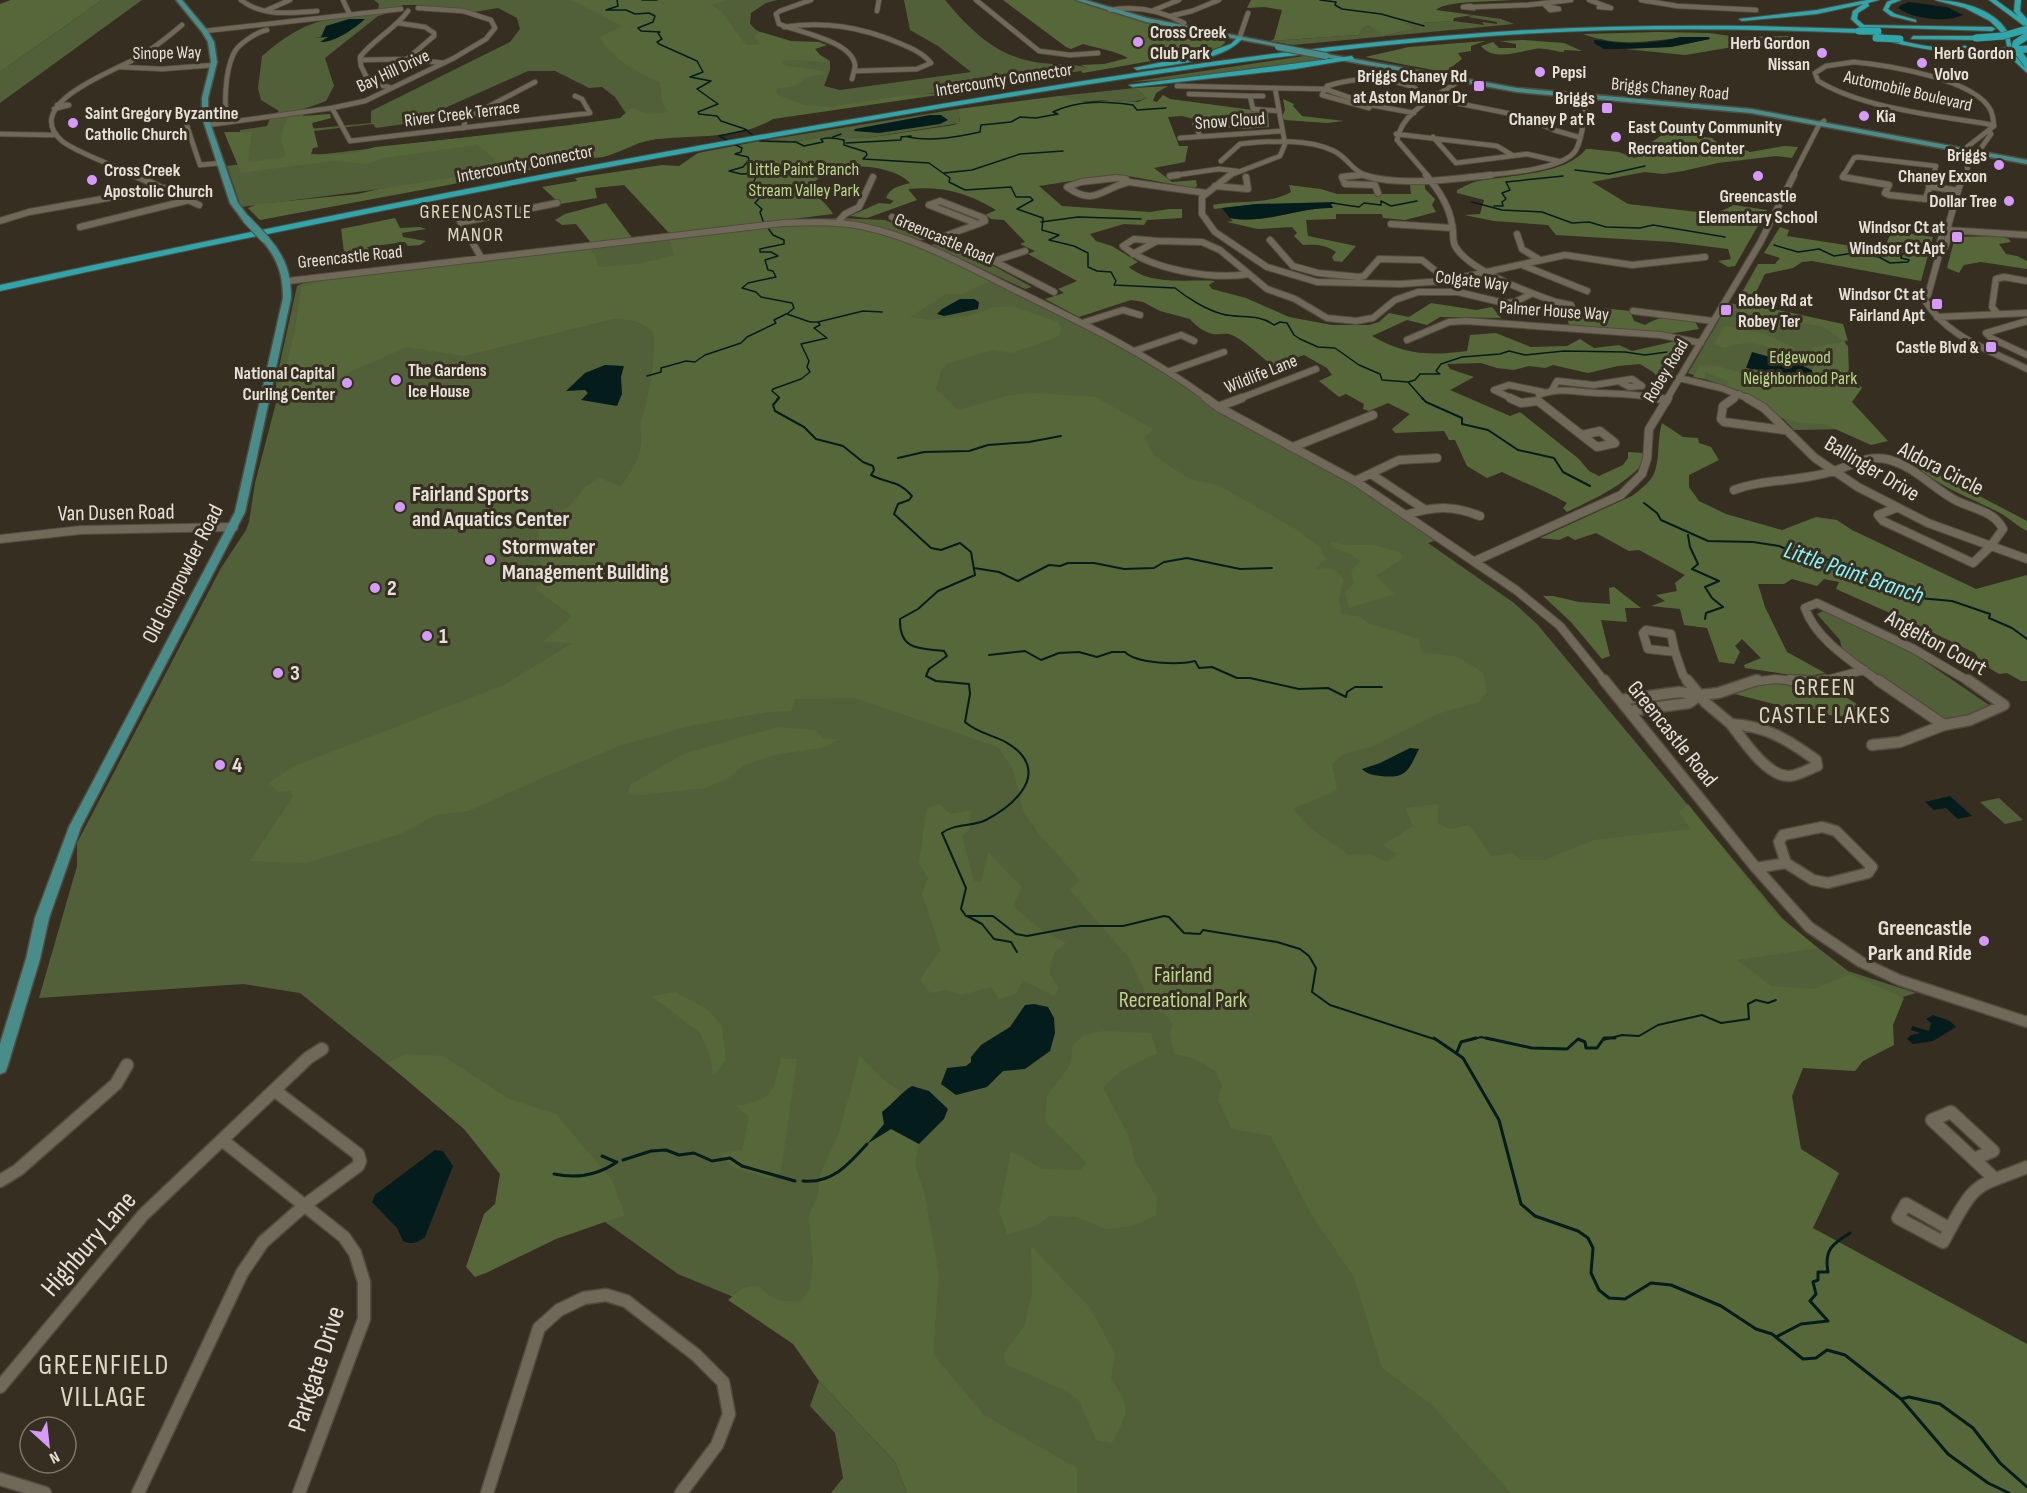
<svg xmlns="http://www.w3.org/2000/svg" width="2027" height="1493" viewBox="0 0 2027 1493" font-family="'Sofia Sans Condensed',sans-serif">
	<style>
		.green { fill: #516038; fill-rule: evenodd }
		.forest { fill: #56683a }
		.water { fill: #051c1c }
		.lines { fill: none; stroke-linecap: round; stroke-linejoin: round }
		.stream-far2 { stroke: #051c1c; stroke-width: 1.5 }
		.stream-far1 { stroke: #051c1c; stroke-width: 2 }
		.stream { stroke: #051c1c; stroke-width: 3 }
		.minor-far4-casing { stroke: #514c3f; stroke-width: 6 }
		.minor-far3-casing { stroke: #514c3f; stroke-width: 8 }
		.minor-far2-casing { stroke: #514c3f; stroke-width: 10 }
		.minor-far1-casing { stroke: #514c3f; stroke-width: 13 }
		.minor-casing { stroke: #514c3f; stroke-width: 15 }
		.major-casing { stroke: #514c3f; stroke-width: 3 }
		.highway-casing { stroke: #514c3f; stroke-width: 2 }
		.minor-far4 { stroke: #706858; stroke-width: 4.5 }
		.minor-far3 { stroke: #706858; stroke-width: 6 }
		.minor-far2 { stroke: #706858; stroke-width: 8 }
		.minor-far1 { stroke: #706858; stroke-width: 10 }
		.minor { stroke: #706858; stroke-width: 12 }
		.major { fill: #488d8a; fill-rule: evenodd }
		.highway { fill: #2da6ac; fill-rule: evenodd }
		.major-bridge-far1-casing { stroke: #514c3f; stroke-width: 8; stroke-linecap: butt }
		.major-bridge-casing { stroke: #514c3f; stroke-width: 10; stroke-linecap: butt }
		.highway-bridge-casing { stroke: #514c3f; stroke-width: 8; stroke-linecap: butt }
		.major-bridge-far1 { stroke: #488d8a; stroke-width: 6 }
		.major-bridge { stroke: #488d8a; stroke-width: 8 }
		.highway-bridge { stroke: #2da6ac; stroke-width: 7 }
		.poi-dot { fill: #d69bfa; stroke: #362f21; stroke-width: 2 }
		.labels { text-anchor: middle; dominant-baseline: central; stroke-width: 6; stroke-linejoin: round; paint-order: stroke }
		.far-poi-label { font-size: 18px; font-weight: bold; fill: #e6e2d9; stroke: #362f21; text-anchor: start }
		.far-street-label { font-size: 18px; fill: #e6e2d9; stroke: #362f21 }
		.far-park-label { font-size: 18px; fill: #bad78d; stroke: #362f21 }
		.far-neighbourhood-label { font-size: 20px; letter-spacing: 1.5px; fill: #e0d7c5; stroke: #362f21 }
		.street-label { font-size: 22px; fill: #e6e2d9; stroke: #362f21 }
		.poi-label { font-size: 22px; font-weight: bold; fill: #e6e2d9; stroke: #362f21; text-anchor: start }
		.park-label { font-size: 22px; fill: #bad78d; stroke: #362f21 }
		.water-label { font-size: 24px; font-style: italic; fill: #85f5f9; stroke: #362f21 }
		.neighbourhood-label { font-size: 24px; letter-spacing: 1.5px; fill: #e0d7c5; stroke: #362f21 }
		.near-street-label { font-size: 27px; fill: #e6e2d9; stroke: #362f21 }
		.near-neighbourhood-label { font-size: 28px; letter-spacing: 1.5px; fill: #e0d7c5; stroke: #362f21 }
	</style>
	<rect width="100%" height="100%" fill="#362f21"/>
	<path class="green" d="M102,0H142L0,103V72Z
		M374,0H777L766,3L751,13L750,24C769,45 807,44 830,61V70L824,86L840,90L971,72L938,46L910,30L904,0H945C973,33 997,57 1041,63C1057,65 1073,63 1088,68L1081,71L797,113L617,146L621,150L520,171L241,207L227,166L242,164L240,130L267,126L270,118L279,111L261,100L258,88L262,56C304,20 324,18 378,12L379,4ZM404,5H418L468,13L498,8L517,18L520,29L510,42L371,111V123L309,129L301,110L326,101L334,86L325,58L378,16L396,11L398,7ZM528,71H555L589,88L602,87L615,97L629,118L308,156L314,131L373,124L376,128L411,123Z
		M1473,15L1501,19L1514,24L1293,45L1270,41L1358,35L1365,27L1371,26L1385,36L1412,28L1403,24L1453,21L1484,25L1482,22L1497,24V22L1468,17Z
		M1311,55L1322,58L1320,60L1190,78L1130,82Z
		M1135,88L1147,98C1133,104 1124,100 1110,100C1093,100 1075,105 1059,96Z
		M958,109L960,123L866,138L823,136L796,142L773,143L760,141Z
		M836,218L885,220L925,236L935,237L919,241L891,230L864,224L967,267L1169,372L1211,405L1347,478L1437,540L1428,543L1514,603L1537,624L1787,924L1848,971L1916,993L1810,1026L1762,1140L1807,1235L2027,1493H997L767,1311L678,1274L417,1088L300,993L243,984L39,998L77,866V843L221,568L246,530L249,522L255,483L276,403V381L297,286L305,282L336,276Z
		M938,242L988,263L1032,287L1025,289L931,245Z
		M1729,303L1844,326L1853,429L1794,430L1774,409L1755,397L1688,373Z
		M1825,610L1901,645L1992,707L1951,721L1941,720L1843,653L1840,640L1817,614Z
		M1999,798L2023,820L2005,824L1980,802Z
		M819,1381L895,1462L907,1493H831L843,1478L835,1433L810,1406Z"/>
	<path class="forest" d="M11,0H102L0,72V4Z
		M572,0H726L712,5L721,11L746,45H760L754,36L761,32L791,41L819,42L827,45L815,49L826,62C811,62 797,58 783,61V65L823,71L825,74L805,77C800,87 786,87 776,89L778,95L804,105L830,107L900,96L965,91L773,119C736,141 692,134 651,140C634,143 620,153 603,157C587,160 568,151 554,158L569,159L567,163L260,220L248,208L257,204L358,194L379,189L469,175L494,167L495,159L477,145L383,158L367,164L332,161L241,173L224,132H252L248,162L286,157C280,137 279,136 288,117L330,114L331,118L312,123L318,147L313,148L311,154C337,155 348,156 375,147L538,130L620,118L631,108L649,114L668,112L662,102L660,82C638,73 612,59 600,37L622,26Z
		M1003,0H1074L1162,26L1224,38L1225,43L1220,47L1207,51L1083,73L1081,71L1087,68L1081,65L1104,64L1128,58C1116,51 1097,48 1083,44L1071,49L1066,47Z
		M1251,0H1512C1494,2 1447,0 1436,10L1473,15L1454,18L1453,21L1405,24L1414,28L1384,36L1370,26L1365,27L1358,35L1270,41L1274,39L1282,10L1264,7L1247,8Z
		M1659,32L1709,33L1738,37L1797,36L1685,55L1625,49L1671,47L1709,39C1662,34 1633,52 1583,34Z
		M1523,40L1564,43L1582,51L1564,50V52C1555,52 1544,47 1535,49C1521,51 1493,62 1481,46L1493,42L1499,48H1516V44L1500,41Z
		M1485,41L1471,46V51L1458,53L1462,59L1449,69L1460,72L1459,75L1365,57L1409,47Z
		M1168,86L1156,93L1153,101L1157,102L1163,95L1170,99L1268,112L1269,127L1244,129L1216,126L1210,123L1182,116L1168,117L1179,146H1188L1185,162L1154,168L1172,182L1196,180L1197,186L1194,188L1117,174L1039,186L1062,206L1150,212L1169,209H1182V218L1147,220L1144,225L1124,224L1090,234L1096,241L1112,246L1138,262L1129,267C1151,286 1187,279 1215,281L1209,285L1212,289L1246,298L1289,317L1332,325H1369L1379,322L1389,313L1409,317L1431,303L1476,310L1492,307L1501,318L1440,317L1427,325L1407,320L1372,336C1405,355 1430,356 1467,351L1470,335L1496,333L1531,347L1567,346L1580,339L1594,348L1619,345L1632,351L1676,341L1684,342L1689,346L1665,384L1653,372L1640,364L1618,366L1588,373L1553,365L1545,368L1529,366L1514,370L1497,368L1481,363L1447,364L1450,369L1474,377L1450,390L1510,416L1520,412L1579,459L1589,471L1599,476L1623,465L1628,458V452L1643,453V464C1621,487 1596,498 1567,512L1563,508L1567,503C1546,491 1524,483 1502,472L1487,478L1467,466L1455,440H1449L1444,431L1395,433L1392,429L1410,414L1388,403L1369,411L1363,409L1364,404L1346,394L1339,397L1319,381L1332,375L1327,368L1304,355L1274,366C1260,357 1247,342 1232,335C1226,332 1220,335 1213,334C1206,333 1194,325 1190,319L1160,311L1143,302L1131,300L1079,317L1045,299L1064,293L1058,289L1077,281L1028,254L1035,251L1020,244L1025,242L1004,220L991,219L985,215L996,210C966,192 943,186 908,189L917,200L867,218L850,216L879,203L890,204L894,201L886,198C890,187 900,186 910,183C894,166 849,162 828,172C821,175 814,183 808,187C817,198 826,202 833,214L670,234L624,185L595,188L597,198L560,204L542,187L577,181L575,178L662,165L679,166L698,153L760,141L773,143L796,142L823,136L866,138L954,125L960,122L958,109L1059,96L1089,103L1110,100L1138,102L1147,98L1135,88Z
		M1283,99L1294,104L1293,106L1302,116L1344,121L1327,123L1285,120L1282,117L1285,110Z
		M1666,132L1712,138L1721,146L1738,147L1750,152L1784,146L1798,147L1792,158L1776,156L1718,163L1683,171L1663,174L1645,172L1592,182L1628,204L1715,214L1734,205L1767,210L1735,266L1728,267L1718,261L1731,259L1728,249L1672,242L1556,235L1548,225L1494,221L1464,215L1480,214L1484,200L1457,193V190C1464,187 1471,182 1479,181C1509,175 1566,175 1586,149H1590L1619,152L1634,158L1654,152L1660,145L1652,142Z
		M1289,185L1321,189L1337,194H1411L1410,185H1425V189L1435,199L1432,205L1436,212L1405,220L1383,218L1382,214H1336V219L1306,220L1308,236L1356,246L1342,262L1334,261L1332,257L1336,252C1327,245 1315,244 1303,245L1294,236L1297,233L1292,227L1258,229L1227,222L1233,221L1230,218C1265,225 1298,207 1332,208L1331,204H1257L1214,209L1213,205C1238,200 1269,205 1291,192Z
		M606,203L633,239L592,244L576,224L562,225L555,220L565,214Z
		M395,218L400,228L420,227L426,229L402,233L403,237L426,241L420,245L408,246L405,242L367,247L372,255L346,259L344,257H334L330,253L344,252L341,229Z
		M778,225C800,225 823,223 844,225C895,231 947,257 991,281L963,294H946L910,317L928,320L968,316L994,307L1012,306L1058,322L1061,327L1060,334L1055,338L1012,353L993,350L948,363L941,370L936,389L958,410L1010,395L1037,393L1095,397L1153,429L1144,438L1155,456L1189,479L1218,485L1294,528L1322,549L1321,553L1327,559L1316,567L1317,569C1331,567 1336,568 1344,580L1339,599L1341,613L1361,617L1368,623L1419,639L1421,652L1459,657L1483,673L1487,692L1480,702L1437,714L1373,746L1344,754L1332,764L1337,790L1293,809L1310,828L1349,855L1371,854L1386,862L1397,854L1383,845L1413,826L1405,808L1438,804V823L1450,829L1469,825L1492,856L1513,853L1520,860H1545L1594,840L1691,829L1679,812L1688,804L1773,911L1818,948L1737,960L1771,986L1814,989L1849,974L1904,998L1893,1025L1894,1045L1863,1061L1855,1071L1803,1068L1792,1096L1801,1149L1839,1173L1813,1228L2027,1344V1493H1511L1431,1404L1382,1368L1354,1277L1311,1214L1271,1136L1232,1129L1218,1100L1222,1085L1215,1071L1193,1058L1174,1054L1170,1034L1172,1023L1166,1015L1153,1009L1129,958L1070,890L1080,880L1039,834L1024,813L1013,769L998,747L855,698L795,699L791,711L768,712L694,725L622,745L546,776L469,811L436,815L400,834L306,863L250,861L293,797L291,791L278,792L269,783L292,767L504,685L572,643L543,642L572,616L535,589L548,577L540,571L538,518L569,507L585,487L600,478L621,487C629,474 640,460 641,444C642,437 639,428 641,421C651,390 654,365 654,333C642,321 629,319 613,319L464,356L407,347L352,371L315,392L278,398L295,331L301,287L329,279L589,249L596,256L598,267C624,266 649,263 674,255L669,238Z
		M1780,227L1789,230L1787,236L1871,249L1886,244L1892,231L1933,237L1921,281L1812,261L1802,262L1793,268L1765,274L1750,304L1843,324L1848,341L1839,339L1837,336L1822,326L1792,322L1779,324L1736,317L1741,309L1736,303L1758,264H1775L1780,258L1764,253Z
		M1999,236L2009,239L2011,242L1999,244L2006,254L2017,256L2027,261V269L1981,262L1964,265L1959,273L1947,268L1955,237Z
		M1602,308L1630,311L1634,321L1645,325C1660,316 1676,314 1692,316L1699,329L1668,334L1569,325L1567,317L1597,316Z
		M1725,326L1766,334L1795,348L1794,355L1749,342L1723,348L1714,344Z
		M1843,342L1848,346L1849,374L1862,388L1852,402L1888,441L1871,445L1824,424L1801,423L1778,417L1769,407L1749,394L1726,386L1728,381L1705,372V379L1693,377L1700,365L1717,366L1772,381L1777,376L1772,373L1810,377L1818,356L1812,347Z
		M1662,423L1683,437L1698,438L1699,443L1711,447L1719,460L1689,475V487L1699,501L1726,514L1782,530L1816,517L1837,520L1852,530L1976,589L2027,575V681H2021L2007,673L1999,674L1981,663L1975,653L1917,625L1836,589L1839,582L1824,579L1817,586L1792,579L1784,584H1758L1765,607L1787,652L1825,673L1804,677L1745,668L1744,665L1761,658L1742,639L1735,646L1740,652L1734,664L1719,662L1707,628L1684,625L1680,609L1651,606L1665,601L1656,595L1677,591L1675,583L1685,575L1639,550L1629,551L1596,533L1575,540L1568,536L1559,540L1540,538L1632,496C1640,490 1652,481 1655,471C1660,455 1657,439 1662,423Z
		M1911,460L2027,521V531C2017,526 2009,518 2000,513C1970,497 1934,486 1911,460Z
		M1330,542L1347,545H1373L1400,552L1403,558L1376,576L1394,594L1349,608L1345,592L1354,583L1351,571L1360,561L1352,555L1332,547Z
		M1614,587L1641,608H1625L1627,622L1601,620L1610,656L1602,659L1571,622L1543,596H1553L1579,602L1610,604L1609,588Z
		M1773,684L1828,686L1868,711C1842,718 1836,719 1811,708L1800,711L1735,694L1745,688Z
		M778,727L815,730L823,738L839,739L826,747L774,755L745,765L728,778L706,788L642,795L628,794L630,785L685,753Z
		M939,804L950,814L971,810L970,828L962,836L974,881L981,882L988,852L1022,887L1013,906L1039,928L1066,943C1053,951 1051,959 1050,974L1059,988L1054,996L1023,980L1016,994L999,999L991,987L962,995L947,990L930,993L920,979L941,950L922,894L928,878L919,863L927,808Z
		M676,992L708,1010L722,1026L726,1060L713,1075L709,1052L700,1033L651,996Z
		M1104,1031L1151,1033L1157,1053L1120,1072L1103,1087L1129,1137L1135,1161L1157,1198L1156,1215L1133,1226L1106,1229L1076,1217L1049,1216L1036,1226L1007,1234L999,1211L1011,1151L1042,1169L1080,1170L1087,1163L1045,1122L1047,1096L1070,1065L1073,1045L1084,1035Z
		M406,1054L443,1056L509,1099L556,1114L612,1180L625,1215L556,1239L486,1273L475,1277L466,1267L484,1214L495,1204L500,1174L464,1129L387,1063Z
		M860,1056L880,1077L901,1092L897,1100L882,1112L884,1124L868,1143L891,1129L919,1144L915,1165L924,1191L939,1275L933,1354L984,1415L1077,1468V1493H907L895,1462L819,1381L793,1344L728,1300L743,1288L758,1286C775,1301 780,1304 802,1300L810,1288L813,1264L809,1214L818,1196L820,1174L838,1136Z
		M781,1058L797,1059L781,1172L769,1178L734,1168L719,1153L742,1150L749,1117L736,1106C773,1100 773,1093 781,1058Z
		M1031,1246L1090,1308L1115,1354L1111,1380C1133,1407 1127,1414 1112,1443L1096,1440L1080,1402L1066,1391L1005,1364L1004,1353L1025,1325L1032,1292Z"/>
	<path class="water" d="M1909,2L1947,7L1963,15C1946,23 1913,19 1898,8L1901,5Z
		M349,19H365C354,29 334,43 320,42L328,37L314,38L321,37L326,26Z
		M1680,37H1709L1710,39L1671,47L1618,49H1604L1594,43V40C1604,40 1613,43 1623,43C1643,44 1661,42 1680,37Z
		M930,115H941L948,120L940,124L879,133L854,131L855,129Z
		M1335,202L1331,204L1333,208C1298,207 1265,225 1230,218L1222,208L1257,204Z
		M960,299H974L979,302L978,309L944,316L937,314L942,309Z
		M1752,352L1803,366L1812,370L1813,375L1799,376L1746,368Z
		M605,365L624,366L621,377L622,394L617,406L581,400L588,393L585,390L566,391L585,373Z
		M1410,748L1419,749C1408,771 1407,779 1380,776C1373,775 1367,774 1362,769L1380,763Z
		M1950,796L1972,816L1958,819L1946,808L1934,810L1925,802Z
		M1034,1004L1048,1007L1054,1018L1055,1033L1050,1051L1025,1069L1003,1071L987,1087L956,1095L941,1084L947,1068L966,1066L971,1062V1057L981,1045L1010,1027L1025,1005Z
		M1933,1015L1950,1021L1956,1027L1933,1041L1913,1044L1907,1039L1911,1035L1920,1033L1911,1030L1912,1026L1929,1031L1931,1023L1926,1019Z
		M912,1086L929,1091L948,1109L944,1119L919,1144L891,1129L867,1144L884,1124L882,1112C893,1104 900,1093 912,1086Z
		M435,1150L443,1151L453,1166L425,1237C417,1243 412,1245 403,1241L397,1228L372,1202L375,1195Z"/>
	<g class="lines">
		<path class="stream-far2" d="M617,0L618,6L606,10H626L635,14L649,13L655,16L653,22L638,28L641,31L660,32L658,33L662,39L657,42L659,44L697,61L703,72L690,77L711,81L697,89L718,104L698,112L699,114L717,116L721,121L745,129L760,141L796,142L804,146L823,142L821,139C829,137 836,138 844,140V145L866,152L867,155L863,159L929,163L950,178L949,182L965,190L1011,187L1016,197H1030L1033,200L1017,209L1043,218L1042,230L1059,235L1049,240L1074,246L1088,253V267L1097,271L1111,272L1116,281L1114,285L1175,288C1187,298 1207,310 1222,314C1239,319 1259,313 1274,325L1280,322L1287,323L1294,335L1300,339L1318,347L1335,348L1359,365L1380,374L1382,380L1408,382L1423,399
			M642,0H657
			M1320,0L1336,2L1335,5L1342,9L1381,14L1424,26
			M747,130L719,136L742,148L741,152L735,154L748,157L749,160L743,167L729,171L741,174L758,173L753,183L762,195L755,203L762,209L760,212L764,224
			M833,137L841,134
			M846,143L901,140V137L911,136L908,137C931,142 957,137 980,132L981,125L1011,122L1020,117L1036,118L1058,114L1053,112C1078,100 1106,101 1133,105L1137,110L1166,108
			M1575,170L1609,174L1645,166
			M944,173L972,170L1020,154L1063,151
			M1472,202L1502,210L1542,212L1572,223L1589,222L1606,227L1640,228L1653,225L1725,237
			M1332,203L1359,207L1364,203L1381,205V201L1391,206L1417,201
			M1494,206H1503L1502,202L1506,199L1502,193L1510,190L1506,182L1563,176
			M1041,222L1078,217L1141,219
			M768,228L773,235L784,240V244L760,249V252H771L778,256L765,260L768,270L773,271L776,277L748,283L742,288L756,292L761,297L792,303L794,308L787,314L810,322H818L820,325L814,328L827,338L801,344L809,361L807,367L810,372L801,379L773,389L772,391L779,397L777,399
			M1774,245L1798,252L1819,249L1834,256L1854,253L1879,257L1890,263L1908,262L1909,260L1901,258L1902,254L1922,249
			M818,322L863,311L882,312
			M647,376L661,372V368L686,361L695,362L705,355L741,343L747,337L776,323L774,320L786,314
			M1811,376L1859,387
			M1408,382L1415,380L1420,374H1440L1436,371L1441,364L1462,357L1500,354L1509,351L1525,355L1564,351L1625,352L1645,355L1667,352"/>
		<path class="stream-far1" d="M779,398L773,405L775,411L804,427L816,439L843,446L863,462L873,466L874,470L871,475C888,484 899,480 912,496L909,500L898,504L894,514L931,548L941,550L960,543L971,552L975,575L938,591L918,609L900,619C899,652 922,648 944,651L947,656L929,669L926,676L936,681L969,684L970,694L965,722C982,737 1004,735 1021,754C1044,781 1009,808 986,820C972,827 955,823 942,833L966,888L961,909L966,916H993L1016,934L1027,936L1080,926H1123L1164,916L1169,917L1184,933L1200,934L1203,930L1277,942L1300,949L1309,956L1316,968L1312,992L1330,1005L1437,1040
			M1422,398L1426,402L1462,418V424L1488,430L1518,450L1554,458L1563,472L1590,486
			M898,458L924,452L969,451L988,445L1029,442L1061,436
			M1644,503L1657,513L1661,520L1708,541L1753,542L1779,546L1800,555L1819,557L1844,565L1883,585L1901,588L1919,598L1952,601L1990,614L1989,618L2012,628L2027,639
			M1688,535L1690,547L1698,564L1692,569L1719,581L1705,587L1712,598L1723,607L1706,613L1705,619
			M974,568L999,572L1018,581L1049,565L1060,566L1068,563H1094L1124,569L1154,568L1164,562L1187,558L1240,569L1272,568
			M989,655L1025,651L1041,660L1059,653L1079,652L1097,657L1112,652H1125C1137,664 1179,665 1195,661L1199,668L1212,667L1237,678H1250L1299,689L1328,688L1346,697L1347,692L1355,687H1382
			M967,916L982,924L994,939L1011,942L1017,952
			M1470,1040L1481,1037L1493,1040
			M1577,1040H1580
			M1603,1040L1622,1035L1639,1036L1658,1025L1702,1015L1721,1023L1749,1019L1748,1004L1756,1000L1768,1003L1776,1000"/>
		<path class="stream" d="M1434,1038L1463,1058L1499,1120L1521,1204L1535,1216L1578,1231L1588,1238L1593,1248L1591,1273L1599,1290L1609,1298L1625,1299L1651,1283L1671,1285L1721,1306L1756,1329L1772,1334L1803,1359L1816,1358L1827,1350L1845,1355L1901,1399L1948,1454L1988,1483L2009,1493
			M1486,1038L1532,1048L1567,1049L1578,1039L1585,1042L1586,1048H1597L1604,1038
			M1605,1038H1615
			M1457,1052L1461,1042L1476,1038
			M602,1156L616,1162
			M623,1160L651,1151L666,1150L679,1155L694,1153L712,1161L730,1158L742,1166L795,1181
			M554,1174C577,1179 598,1175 617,1162
			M803,1181C832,1184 849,1164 867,1144
			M1776,1337L1801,1324L1828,1321L1810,1301L1816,1294L1813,1282L1818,1280V1272H1828C1824,1250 1832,1244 1850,1233
			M1901,1399L1909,1397L1940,1404L1973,1428L2000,1463L2027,1487"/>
		<g class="minor-far4-casing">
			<path id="minor-far4" d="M241,0C262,17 292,13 317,11
				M343,0L349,13
				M811,0L780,11L776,14L779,24C798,32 852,41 855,65C855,69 853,75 852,79
				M976,0L1039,51L1070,55L1098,53
				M1589,0L1611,8L1599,7L1604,6
				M1641,0L1677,6L1756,10
				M1545,5L1550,10L1559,9L1550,7
				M1471,6L1474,8L1463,7Z
				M1473,7L1528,5L1571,0
				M267,10L290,0
				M1110,10C1137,5 1160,10 1184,23
				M1154,10L1179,0
				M877,11L879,0
				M1171,16L1192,11L1219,0
				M398,23L425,27L434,33V36L407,59
				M784,27C825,21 861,27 899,43C911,48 923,53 931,63L917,69L856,71
				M205,31L401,9
				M1239,39L1248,13
				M360,60L407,59L444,63
				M1854,62C1886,65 1977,79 1991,111C1993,115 1993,121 1994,125C1941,116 1864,109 1818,81L1815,73L1826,66Z
				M120,67L162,69L214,65
				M1177,86L1325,89L1371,105L1414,113
				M392,88L369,82L361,66L360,57C374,39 395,29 408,11
				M1189,94L1250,96
				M1263,96H1250L1253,109L1279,111
				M332,108L350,141L590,113L582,99L575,96
				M1369,108L1322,95L1327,86C1358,77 1385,76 1415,88L1417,90L1411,94L1522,116L1554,130L1578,137
				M54,109L69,105H57
				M205,117L185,120L200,165L221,163
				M227,122C224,103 225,73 233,55C237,44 257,32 267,30
				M1195,124L1200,136
				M208,125L332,108L365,101L454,58L486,39L495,28L491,20L463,11L418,8
				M464,128L465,119L535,82
				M0,134L53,135
				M1396,134L1497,146L1512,155
				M1433,137L1456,163L1527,154L1558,161
				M1180,138L1282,131
				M1971,153L1967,147L1994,126
				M1971,153L1979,151L1991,134L1989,131
				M1221,161L1240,144C1269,141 1308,138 1334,151C1348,158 1353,172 1368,176
				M137,176C120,168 75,152 62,141C20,104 114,71 137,58C153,49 168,37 182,25
				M1170,176L1219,169L1237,171
				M1228,176L1280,156L1285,144L1275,88
				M1347,176L1360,175
				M1428,176L1397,140C1402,110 1440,95 1462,79
				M1478,176C1500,174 1564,170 1576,150C1584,134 1584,112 1587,95
				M1793,176L1819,125L1824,121
				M1843,176L1854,158L1858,157L1936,166L1933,176
				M1966,176H1968L1967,165L1971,153"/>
		</g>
		<g class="minor-far3-casing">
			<path id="minor-far3" d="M134,175L199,205
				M1230,175L1202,197V214L1215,232L1267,267L1317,282L1400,284L1445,281L1565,255L1632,265L1705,257
				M1360,175L1342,177L1345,184L1375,185L1378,193
				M1363,175C1400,187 1454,179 1491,175
				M1426,175C1438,189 1449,205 1452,224C1454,231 1452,240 1455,246C1469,271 1530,293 1556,302
				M1844,175L1843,177L1889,185L1885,193L1889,195L1926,199L1933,175
				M1968,175L1962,177L1947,230L1943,231L1939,246L1941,248L1928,295L1924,299C1946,337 1990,350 2027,369
				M1170,176L1178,175
				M1116,178L1126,179L1129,182C1102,188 1095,207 1067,187L1081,182Z
				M1129,182L1206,193
				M1215,186L1248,189L1246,177
				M1929,186L1958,191
				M929,205L978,224L939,238
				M929,205L940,201L984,218L985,221L978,224
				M456,214L482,259
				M892,217L994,261L1054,292
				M0,221L29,212L164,188
				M463,222L557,203
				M837,223L845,214L859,207L873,177
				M1391,224L1452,228
				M80,227L189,200
				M1947,230L2027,235
				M1517,234L1522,249L1540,260
				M1270,240L1293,266L1318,273L1359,277L1364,276L1379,259L1422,260L1447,280
				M1157,241L1134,239L1123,246C1151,270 1213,280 1249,274
				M1941,248L1945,247L1950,232L1947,230
				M1133,254L1157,241L1202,242L1220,250L1267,289L1295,299L1327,318L1356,321L1373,318L1395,300L1418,292H1458L1504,303L1515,302L1531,294
				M994,261L1025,251
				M1522,265L1587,291
				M288,281L784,223C810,222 836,221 861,226C914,237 961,263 1009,287C1078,321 1146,353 1208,399
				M1556,302L1571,305L1572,308L1570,310L1558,309Z
				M1633,311L1713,321
				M1998,314L1992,307L1996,279L2004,277L2027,281
				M1937,317L2027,313
				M2027,321L1986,333L1991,338L2027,355
				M1082,323L1123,310L1140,315
				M1407,340L1449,322L1466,321L1661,335L1701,343
				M1134,351L1181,335L1194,341
				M1170,371L1224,352
				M1679,378L1721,388L1750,399
				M1552,390L1557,381L1594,385L1632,379L1642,386L1629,387L1620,382
				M1539,395C1559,387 1575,392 1596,393C1621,394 1637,394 1663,399
				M1238,399L1316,369
				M1513,399L1494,390L1509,385L1543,392
				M1667,399L1760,243L1794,175
				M1732,399L1739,394"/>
		</g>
		<g class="minor-far2-casing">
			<path id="minor-far2" d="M1206,398L1218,407L1355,481L1516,590L1560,626L1605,682
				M1510,398L1521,403L1538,401L1597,447L1615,443L1600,431L1582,435
				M1655,398L1667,400
				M1734,398L1723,406L1721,419L1724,422L1784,430
				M1747,398L1764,408L1815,458L1858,487L1928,523L2027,559
				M1218,407L1242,398
				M1293,447L1373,415
				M1371,474L1424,509
				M1355,481L1399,460L1437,458
				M1734,490C1766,478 1801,482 1833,471C1851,466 1867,455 1886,459C1914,465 1933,489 1957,501C1974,509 1994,511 2003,529L1990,547L1973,563L1883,521L1878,515L1896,508
				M1406,515C1433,506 1453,505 1480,516
				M0,539L81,530L234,527
				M1475,561L1621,495L1642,474L1647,459L1649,429L1668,398
				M1646,630L1671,634L1675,652L1648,649L1643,633Z
				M1675,652L1683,675L1688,682
				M1752,682L1775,679L1811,682
				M1819,682L1864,670
				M1880,682C1853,662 1816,640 1805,608L1817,603L1914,649L1970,682"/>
		</g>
		<g class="minor-far1-casing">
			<path id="minor-far1" d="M1604,680L1756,868L1809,927L1861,962L1899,980L2027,1022
				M1687,680L1706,703L1731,724
				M1790,680L1817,682L1825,680
				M1878,680L1944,725
				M1620,700L1679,692L1700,695L1718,693L1757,680
				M1629,711L1689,703L1700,695
				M1731,724C1767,726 1788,740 1816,760L1817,766C1809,769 1799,775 1790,776C1768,778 1743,740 1731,724Z
				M1944,725L1970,720L2004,705L1968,680
				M1872,745L1900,742L1944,725
				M1822,827L1836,831L1872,867L1868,873L1828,883L1813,880L1786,863L1779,842L1783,835Z
				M1756,868L1786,863"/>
		</g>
		<g class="minor-casing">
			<path id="minor" d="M222,1140L344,1237L355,1253L364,1282V1319L299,1493
				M1974,1159L1993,1151L1951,1112L1932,1120L1995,1179
				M0,1181L18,1170L116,1084L127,1065
				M1906,1204L1950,1229L1943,1242L1898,1218Z
				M1950,1229C1977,1178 1979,1187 2027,1167
				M0,1387L143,1215L308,1058L322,1049
				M0,1479L45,1493
				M138,1493L242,1273L263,1242L305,1205L358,1166L360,1161L358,1154L274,1090
				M487,1493L539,1328L559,1310L584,1298L606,1295L626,1301L696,1355L723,1382L729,1414L717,1445L681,1493"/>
		</g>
		<g class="major-casing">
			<path id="major" d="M176,0H182L207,30L214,42L217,62L208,98V117L238,203L251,220L250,222H244L230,203L202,117V98L211,62L208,42L202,32Z
				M1076,0H1085L1147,18L1288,46L1285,48L1146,22Z
				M1326,54L1517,88L1751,109L2027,160V164L1751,113L1517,92L1324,57Z
				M262,237H268C285,256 291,273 291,298L245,512L81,827L49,918L40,959L7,1068L5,1072L0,1074V1044L26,959L35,918L69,827L235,512L283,298C283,273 277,258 261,239Z"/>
		</g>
		<g class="highway-casing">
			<path id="highway" d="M1867,0H1879L1868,3L1869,6L1858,13L1857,19L1864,25L1992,27L1995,29L1992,31L1867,27C1906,49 1957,50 2002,49L2005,51C1986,61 1899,47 1877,37C1867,33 1859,27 1851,19L1853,11L1863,4L1817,14L1742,21L1739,19L1817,10Z
				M1892,0H1901L1891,4L1888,9L1895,14L1916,20V22L1891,16L1883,10L1887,2Z
				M1935,0C1959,0 1994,9 2007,31C2010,37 2011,46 2014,53C2016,58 2023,63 2027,67V73L2009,56L2005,36L1990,21L1965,8Z
				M1989,0H1996L2018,16L2014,11L2015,0H2021L2020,11L2027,19V28Z
				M1755,26L1859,29L1862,31L1859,33C1736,28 1613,27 1490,36C1283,51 1077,85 872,120C580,170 289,227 0,291V285C291,222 583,164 877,115C1082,80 1288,46 1496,32C1583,26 1669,25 1755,26Z
				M1913,36H1976L1979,38L1976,40L1911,39Z
				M1237,38L1242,39C1222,62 1167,65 1137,70L1134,68L1206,53L1231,44Z
				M1352,56L1354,59L1295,69L1133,87L1129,85Z"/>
		</g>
		<use href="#minor-far4" class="minor-far4"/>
		<use href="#minor-far3" class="minor-far3"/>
		<use href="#minor-far2" class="minor-far2"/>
		<use href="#minor-far1" class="minor-far1"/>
		<use href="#minor" class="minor"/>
		<use href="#major" class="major"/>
		<use href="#highway" class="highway"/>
		<g class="major-bridge-far1-casing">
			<path id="major-bridge-far1" d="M1278,47L1326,56"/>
		</g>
		<g class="major-bridge-casing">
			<path id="major-bridge" d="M247,220L265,239"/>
		</g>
		<g class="highway-bridge-casing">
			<path id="highway-bridge" d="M1859,31H1878
				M2027,36L2016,43L2015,48L2027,64
				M1876,38L1900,39
				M1976,38L2003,36L2027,29
				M1964,49L1983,54
				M2002,51L2027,49"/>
		</g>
		<use href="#major-bridge-far1" class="major-bridge-far1"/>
		<use href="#major-bridge" class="major-bridge"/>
		<use href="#highway-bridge" class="highway-bridge"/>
	</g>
	<g class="poi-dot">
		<circle cx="1138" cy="42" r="6"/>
		<circle cx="1822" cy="53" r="6"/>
		<circle cx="1922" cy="63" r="6"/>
		<circle cx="1540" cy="72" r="6"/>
		<rect x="1473" y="80" width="12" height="12" rx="3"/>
		<rect x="1601" y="102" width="12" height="12" rx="3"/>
		<circle cx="1864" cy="116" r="6"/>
		<circle cx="73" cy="123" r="6"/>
		<circle cx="1616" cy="137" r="6"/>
		<circle cx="1999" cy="165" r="6"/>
		<circle cx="1758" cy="176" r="6"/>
		<circle cx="92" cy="180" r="6"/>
		<circle cx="2009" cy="201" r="6"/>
		<rect x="1951" y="231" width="12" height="12" rx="3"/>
		<rect x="1931" y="298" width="12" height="12" rx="3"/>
		<rect x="1720" y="304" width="12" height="12" rx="3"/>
		<rect x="1985" y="341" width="12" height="12" rx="3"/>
		<circle cx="396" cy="380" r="6"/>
		<circle cx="347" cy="383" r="6"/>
		<circle cx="400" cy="507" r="6"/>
		<circle cx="490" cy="560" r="6"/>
		<circle cx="375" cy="588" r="6"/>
		<circle cx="427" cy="636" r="6"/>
		<circle cx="278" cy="673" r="6"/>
		<circle cx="220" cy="765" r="6"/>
		<circle cx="1984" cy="941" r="6"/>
	</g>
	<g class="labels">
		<g class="far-poi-label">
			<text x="1150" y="32">Cross Creek<tspan x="1150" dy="21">Club Park</tspan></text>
			<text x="1810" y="43" text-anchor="end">Herb Gordon<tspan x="1810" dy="21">Nissan</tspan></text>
			<text x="1934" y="53">Herb Gordon<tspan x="1934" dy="21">Volvo</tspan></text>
			<text x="1552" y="72">Pepsi</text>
			<text x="1467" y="76" text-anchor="end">Briggs Chaney Rd<tspan x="1467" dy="21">at Aston Manor Dr</tspan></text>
			<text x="1595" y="98" text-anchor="end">Briggs<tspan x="1595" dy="21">Chaney P at R</tspan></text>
			<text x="85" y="113">Saint Gregory Byzantine<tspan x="85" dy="21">Catholic Church</tspan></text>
			<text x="1876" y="116">Kia</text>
			<text x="1628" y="127">East County Community<tspan x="1628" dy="21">Recreation Center</tspan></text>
			<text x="1987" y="155" text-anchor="end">Briggs<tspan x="1987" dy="21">Chaney Exxon</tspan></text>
			<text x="104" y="170">Cross Creek<tspan x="104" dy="21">Apostolic Church</tspan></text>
			<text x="1758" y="196" text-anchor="middle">Greencastle<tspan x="1758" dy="21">Elementary School</tspan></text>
			<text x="1997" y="201" text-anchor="end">Dollar Tree</text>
			<text x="1945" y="227" text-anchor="end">Windsor Ct at<tspan x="1945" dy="21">Windsor Ct Apt</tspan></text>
			<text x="1925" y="294" text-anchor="end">Windsor Ct at<tspan x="1925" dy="21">Fairland Apt</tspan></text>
			<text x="1738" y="300">Robey Rd at<tspan x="1738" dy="21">Robey Ter</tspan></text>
			<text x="1979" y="347" text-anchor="end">Castle Blvd &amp;</text>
			<text x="408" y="370">The Gardens<tspan x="408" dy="21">Ice House</tspan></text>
			<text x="335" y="373" text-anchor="end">National Capital<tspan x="335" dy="21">Curling Center</tspan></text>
		</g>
		<g class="far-street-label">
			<text transform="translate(167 53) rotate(-1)">Sinope Way</text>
			<text transform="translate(393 71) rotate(-25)">Bay Hill Drive</text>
			<text transform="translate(1004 80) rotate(-9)">Intercounty Connector</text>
			<text transform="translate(1670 89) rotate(5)">Briggs Chaney Road</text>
			<text transform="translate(1908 91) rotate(13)">Automobile Boulevard</text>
			<text transform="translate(462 114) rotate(-7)">River Creek Terrace</text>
			<text transform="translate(1230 121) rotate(-4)">Snow Cloud</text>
			<text transform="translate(525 164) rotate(-11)">Intercounty Connector</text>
			<text transform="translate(944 239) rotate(23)">Greencastle Road</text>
			<text transform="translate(350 257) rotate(-6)">Greencastle Road</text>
			<text transform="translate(1472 281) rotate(7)">Colgate Way</text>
			<text transform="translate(1554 311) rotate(4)">Palmer House Way</text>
			<text transform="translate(1666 371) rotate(-59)">Robey Road</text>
			<text transform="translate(1261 374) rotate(-22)">Wildlife Lane</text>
		</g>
		<g class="far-park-label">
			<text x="804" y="169">Little Paint Branch<tspan x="804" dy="21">Stream Valley Park</tspan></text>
			<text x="1800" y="357">Edgewood<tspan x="1800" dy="21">Neighborhood Park</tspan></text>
		</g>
		<g class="far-neighbourhood-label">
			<text x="476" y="212">GREENCASTLE<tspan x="476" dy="23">MANOR</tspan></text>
		</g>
		<g class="street-label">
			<text transform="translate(1872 469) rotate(31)">Ballinger Drive</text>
			<text transform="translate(1941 469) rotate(27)">Aldora Circle</text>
			<text transform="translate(116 513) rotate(-1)">Van Dusen Road</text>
			<text transform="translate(183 574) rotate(-63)">Old Gunpowder Road</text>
			<text transform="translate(1936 643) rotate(29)">Angelton Court</text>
			<text transform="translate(1672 734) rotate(51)">Greencastle Road</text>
		</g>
		<g class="poi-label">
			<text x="412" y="494">Fairland Sports<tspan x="412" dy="25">and Aquatics Center</tspan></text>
			<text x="502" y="547">Stormwater<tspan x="502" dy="25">Management Building</tspan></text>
			<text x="387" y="588">2</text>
			<text x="439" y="636">1</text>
			<text x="290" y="673">3</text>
			<text x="232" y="765">4</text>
			<text x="1972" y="928" text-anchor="end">Greencastle<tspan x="1972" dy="25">Park and Ride</tspan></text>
		</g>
		<g class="park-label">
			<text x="1183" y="975">Fairland<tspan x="1183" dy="25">Recreational Park</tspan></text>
		</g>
		<g class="water-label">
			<text transform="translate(1854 573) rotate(19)">Little Paint Branch</text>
		</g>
		<g class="neighbourhood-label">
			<text x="1825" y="687">GREEN<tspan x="1825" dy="28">CASTLE LAKES</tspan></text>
		</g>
		<g class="near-street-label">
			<text transform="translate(89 1244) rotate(-49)">Highbury Lane</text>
			<text transform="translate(317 1369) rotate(-72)">Parkgate Drive</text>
		</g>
		<g class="near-neighbourhood-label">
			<text x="104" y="1365">GREENFIELD<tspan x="104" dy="32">VILLAGE</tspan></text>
		</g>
	</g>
	<g transform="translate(48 1445) rotate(153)"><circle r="28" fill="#362f21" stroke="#7c776b" stroke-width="1.5"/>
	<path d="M0-4.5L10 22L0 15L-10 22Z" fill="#d69bfa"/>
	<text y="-9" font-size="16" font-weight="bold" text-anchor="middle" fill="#e6e2d9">N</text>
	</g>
</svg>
